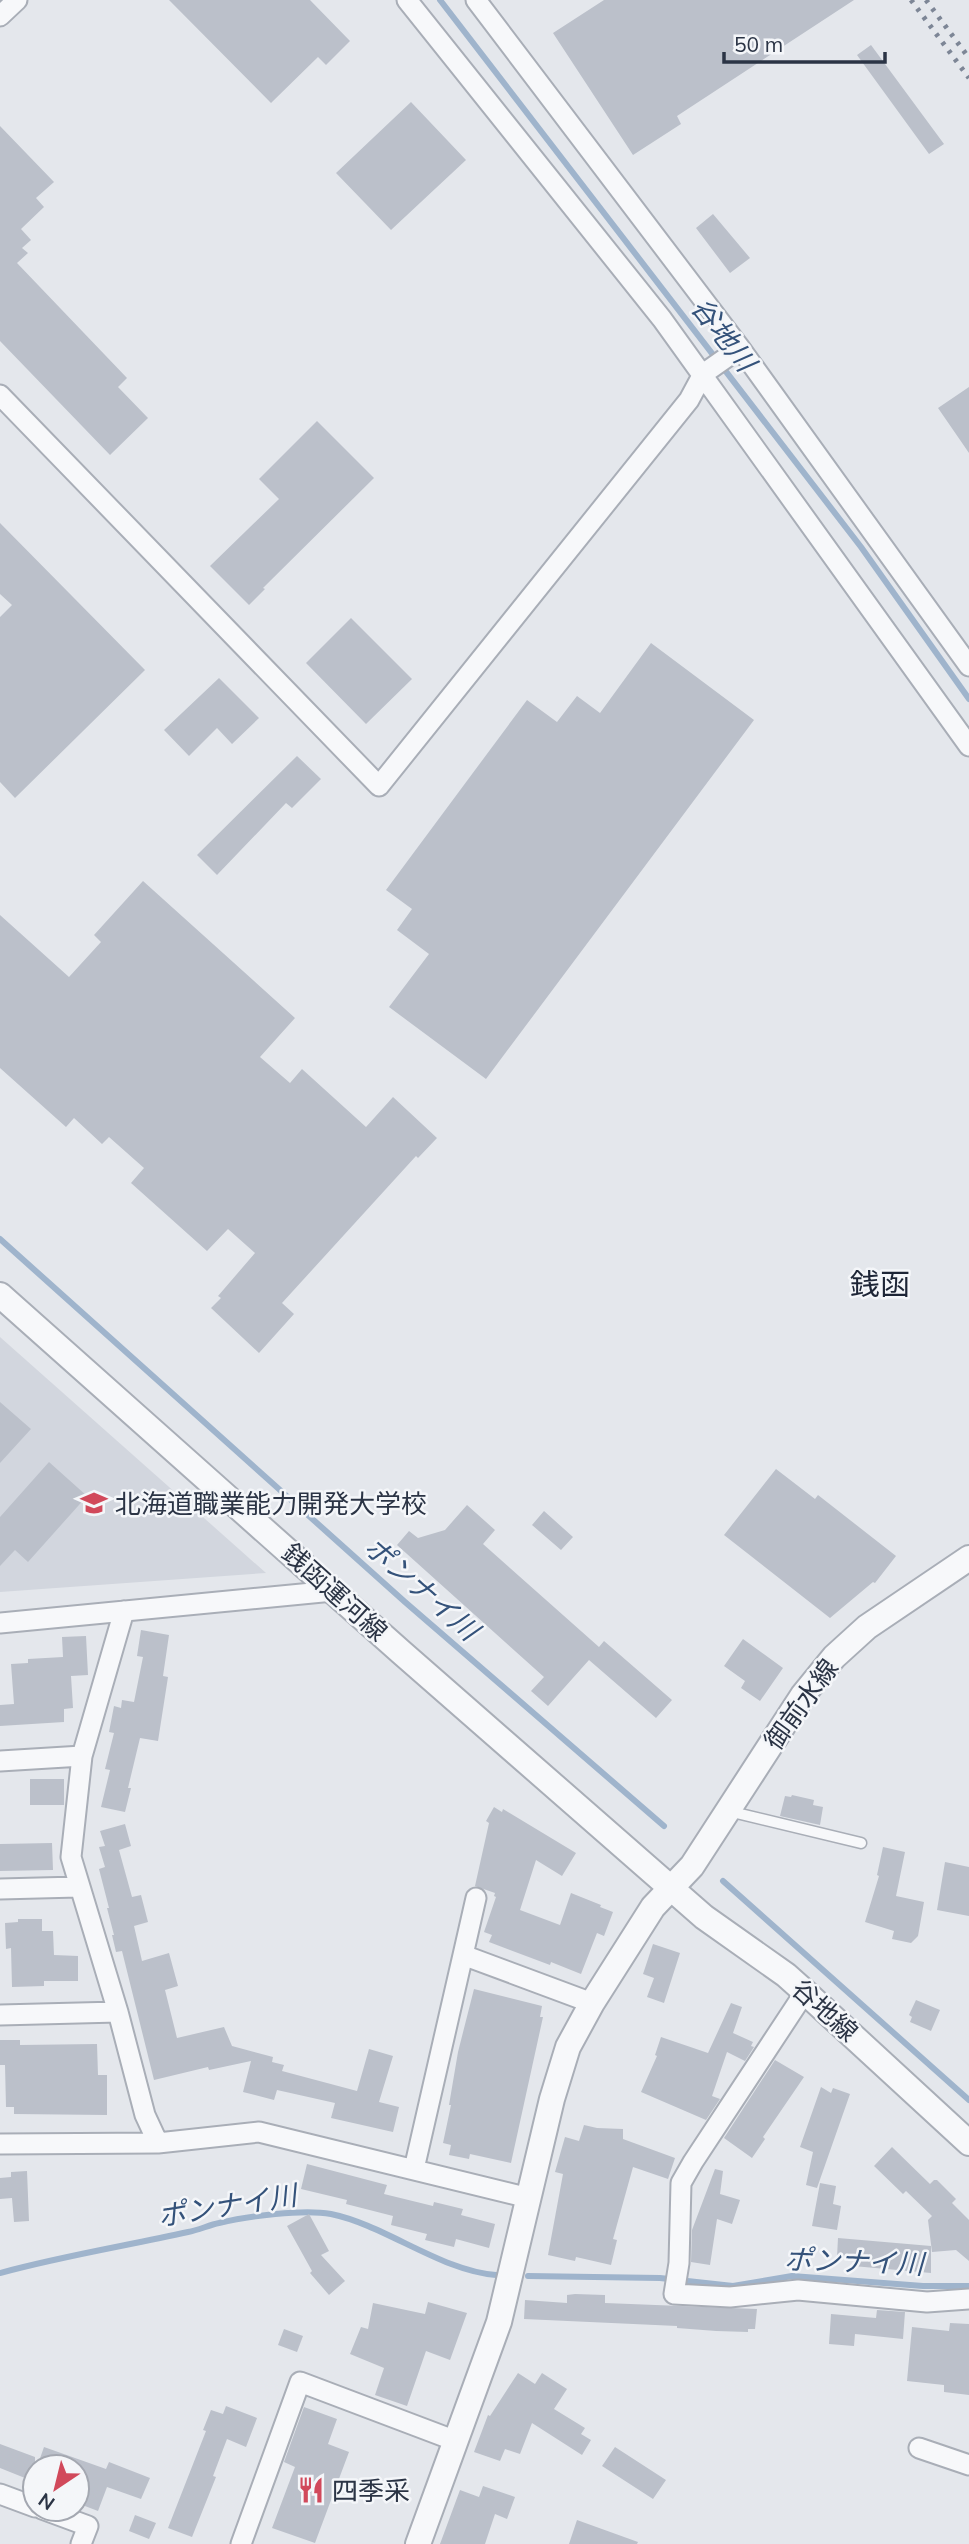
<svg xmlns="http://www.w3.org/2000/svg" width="969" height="2544" viewBox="0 0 969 2544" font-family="Mulish,'Noto Sans JP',sans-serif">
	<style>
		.built { fill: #d2d6de }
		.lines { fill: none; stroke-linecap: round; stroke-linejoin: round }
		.stream { stroke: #9fb4cc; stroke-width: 6 }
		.building { fill: #bbc0ca }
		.service-casing { stroke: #a9aeb7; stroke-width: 13 }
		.minor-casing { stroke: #a9aeb7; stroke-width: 23 }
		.tertiary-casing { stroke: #a9aeb7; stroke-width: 28 }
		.service { stroke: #f7f8fa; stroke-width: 10 }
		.minor { stroke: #f7f8fa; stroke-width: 19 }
		.tertiary { stroke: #f7f8fa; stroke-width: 24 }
		.rail { stroke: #7d8696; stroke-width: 5; stroke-dasharray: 3.5 7; stroke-linecap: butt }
		.labels { text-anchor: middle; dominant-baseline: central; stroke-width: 5; stroke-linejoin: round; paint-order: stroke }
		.poi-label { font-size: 26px; fill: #2b3445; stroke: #f4f6f9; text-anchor: start }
		.street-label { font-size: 26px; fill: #2b3445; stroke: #f4f6f9 }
		.water-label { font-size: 28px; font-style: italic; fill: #34527a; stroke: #f4f6f9 }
		.quarter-label { font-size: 30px; fill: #1d2536; stroke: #f4f6f9 }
	</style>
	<rect width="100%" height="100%" fill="#e4e7ec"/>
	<path class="built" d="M0,1337L266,1573L0,1592Z"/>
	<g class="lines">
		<path class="stream" d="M440,0L861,547L969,699
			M0,1239L405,1602L664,1826
			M723,1881L969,2100
			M0,2273C62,2256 125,2246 188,2232C199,2230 209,2225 219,2223C248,2216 303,2209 331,2214C385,2225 441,2271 496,2275
			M528,2276L660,2278L733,2286L792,2276L923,2286H969"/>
	</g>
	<path class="building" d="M169,0H310L350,41L326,65L318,57L271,103Z
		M604,0H854L677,116L681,124L633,155L553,33Z
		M871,45L944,144L929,154L857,55Z
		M411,102L466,160L391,230L336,173Z
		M0,126L54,182L36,198L44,207L21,229L31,240L22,248L28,253L17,263L127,378L118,387L148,418L110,455L0,341Z
		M713,214L750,258L730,273L696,228Z
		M969,387V453L938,408Z
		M317,421L374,478L263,588L265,589L249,605L210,566L279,499L259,479Z
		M0,523L145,670L15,798L0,782V617L12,605L0,594Z
		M351,618L412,679L366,724L306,663Z
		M651,643L754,720L486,1079L389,1007L429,954L397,930L412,909L386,890L527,700L557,722L577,696L600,713Z
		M219,678L259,718L232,744L217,728L189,756L164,730Z
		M297,756L321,779L292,808L286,803L217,875L197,855Z
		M143,881L295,1018L260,1057L290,1083L302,1069L366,1127L393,1097L437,1138L418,1158L416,1156L282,1303L294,1314L259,1353L211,1308L221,1298L218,1296L255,1253L228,1229L207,1251L131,1183L144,1168L109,1137L102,1144L74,1118L66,1127L0,1068V915L69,977L101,942L94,935Z
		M0,1402L31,1429L0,1463Z
		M49,1462L87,1496L28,1562L15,1550L0,1566V1517Z
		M776,1469L815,1499L818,1495L896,1556L875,1583L873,1582L830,1618L724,1535Z
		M467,1505L495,1530L483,1544L599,1647L604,1641L672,1700L656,1718L589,1660L548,1706L531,1691L544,1677L397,1545L409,1531L418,1538L445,1530Z
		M544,1511L573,1537L561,1550L532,1525Z
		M141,1630L169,1635L163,1676L168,1677L158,1741L140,1738L128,1788H131L125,1812L101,1807L110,1770L105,1769L114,1733L109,1732L114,1706L121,1708L122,1700L134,1702L143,1657L137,1656Z
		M86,1636L88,1675L71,1676L73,1708L64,1709V1722L0,1726V1705L14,1704L11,1664L28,1663V1659L63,1657L62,1637Z
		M743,1639L783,1668L760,1701L741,1688L745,1681L724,1666Z
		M30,1779H64V1805H30Z
		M792,1795L814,1800L813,1805L823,1807L820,1825L780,1816L785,1796L791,1797Z
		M494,1807L502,1812L503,1809L576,1853L562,1876L536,1860L520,1910L560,1925L571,1893L601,1905L600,1907L613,1912L604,1936L597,1933L581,1974L551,1962L550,1965L489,1942L492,1935L484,1932L496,1897L494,1896L495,1893L475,1886L489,1823L486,1821Z
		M125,1824L131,1846L119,1850L132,1897L141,1895L148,1922L134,1926L142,1961L169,1953L178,1986L165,1990L177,2038L224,2027L232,2046L273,2057L272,2062L284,2065L282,2071L357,2091L369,2049L393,2056L379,2102L399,2107L393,2132L331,2118L335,2103L277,2090L274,2100L243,2092L251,2061L209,2070L208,2067L154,2080L122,1951L116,1952L112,1935H114L107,1908H109L99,1869L105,1867L99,1847L105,1846L100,1831Z
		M52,1843L53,1870L0,1871V1844Z
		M883,1847L905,1852L896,1896L924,1902L918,1936L911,1943L892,1939L894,1931L865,1922L879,1876L877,1875Z
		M945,1862L969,1867V1916L937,1910Z
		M18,1919H42V1931H53L54,1955L78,1956V1981H44V1986L12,1987L11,1948L6,1949L5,1923L18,1922Z
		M653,1944L680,1953L664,2003L647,1997L654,1978L643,1974Z
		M474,1989L542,2006L540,2017H543L511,2163L470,2154L469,2159L449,2155L451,2145L443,2143L451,2105H449L458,2052Z
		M916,2000L940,2010L931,2031L910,2022L912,2017L909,2015Z
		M731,2003L742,2007L733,2033L753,2042L751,2046L754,2047L745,2061L727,2052L712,2096L720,2099L706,2120L641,2092L657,2056L655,2055L661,2037L708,2053Z
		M0,2040H20V2045L97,2044L98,2075H107V2115L14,2114V2107H6L5,2065H0Z
		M775,2060L804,2077L763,2137L765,2139L752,2158L724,2138Z
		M821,2087L831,2093L833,2088L850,2094L817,2188L806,2185L813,2152L800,2147Z
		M584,2125L597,2128L623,2129V2139L675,2158L668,2179L633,2167L613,2239L617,2240L611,2265L576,2257L575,2261L548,2255L563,2174L555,2172L565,2137L579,2141Z
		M892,2147L930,2184L934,2180H937L956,2199L952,2203L969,2220V2261L956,2250L932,2252L928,2220L932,2216L906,2191L903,2194L874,2166Z
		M307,2164L387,2185L384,2194L433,2206L434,2202L463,2209L461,2215L495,2224L489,2248L456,2239L454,2247L425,2240L427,2234L391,2225L393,2216L346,2204L347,2200L301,2189Z
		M715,2169L723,2171L720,2194L740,2200L732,2224L717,2219L710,2265L691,2262L692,2230Z
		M27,2171L29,2221L14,2222L12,2198L0,2199V2178L11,2177V2172Z
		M820,2183L836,2186L833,2204L841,2206L837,2230L812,2226Z
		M309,2214L329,2251L321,2255L345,2281L329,2295L310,2273L312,2271L287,2226Z
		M838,2238L931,2246V2273L853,2266L854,2258L837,2257Z
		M575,2294L605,2295V2303L757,2309L755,2329H748V2332L716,2331L677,2328V2326L524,2319L525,2300L567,2303V2295Z
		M428,2302L467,2313L450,2360L426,2351L407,2406L375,2395L384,2368L350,2354L361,2327L368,2329L373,2303L425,2314Z
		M877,2310L905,2312L903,2339L855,2334L854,2346L829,2344L831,2314L876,2318Z
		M950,2323L969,2324V2395L944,2392V2385L907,2381L912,2327L949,2331Z
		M284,2329L303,2336L297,2352L278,2345Z
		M518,2373L535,2384L542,2373L567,2389L554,2409L585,2428L581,2434L591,2440L582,2455L532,2423L520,2454L505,2449L500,2461L474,2452L488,2415L490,2416Z
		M226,2406L257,2418L246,2447L227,2439L213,2476L216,2477L192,2537L168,2528L206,2431L203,2430L211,2410L223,2414Z
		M304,2407L337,2419L328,2444L349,2452L315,2543L272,2528L295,2467L284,2462Z
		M0,2444L35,2457V2482L0,2468Z
		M44,2447L106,2469L109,2462L150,2478L141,2499L107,2487L98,2511L77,2503V2467H37Z
		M615,2447L666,2480L653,2499L602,2466Z
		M483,2486L515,2497L507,2519L495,2514L485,2544H440L460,2490L479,2497Z
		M135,2515L156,2523L149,2539L129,2531Z
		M577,2520L638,2542L637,2544H569Z"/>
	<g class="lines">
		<g class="service-casing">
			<path id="service" d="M728,1811L861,1843"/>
		</g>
		<g class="minor-casing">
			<path id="minor" d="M407,0L662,319L969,746
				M476,0L740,348L969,666
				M0,16L17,0
				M0,395L379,786L689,400L703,374L740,348
				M124,1611L82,1756L71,1857L118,2012L145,2115L158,2143
				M0,1623L333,1591
				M0,1761L82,1756
				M0,1889L78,1887
				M463,1955L476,1898
				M805,1992L693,2162L681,2183L679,2263L674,2294L730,2297L798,2290L927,2302L969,2299
				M0,2015L118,2012
				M0,2144L158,2143L259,2132L529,2198
				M414,2169L463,1955L592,2003
				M919,2448L969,2465
				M0,2494L35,2507
				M42,2509L88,2526L81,2544
				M241,2544L300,2382L456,2441"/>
		</g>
		<g class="tertiary-casing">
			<path id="tertiary" d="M0,1295L401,1652L704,1917L786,1975L805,1992L969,2143
				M418,2544L499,2322L552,2099L568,2047L592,2003L653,1907L692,1866L803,1695L834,1657L867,1627L969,1558"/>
		</g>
		<use href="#service" class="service"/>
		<use href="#minor" class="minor"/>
		<use href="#tertiary" class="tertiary"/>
		<path class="rail" d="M911,0L969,78
			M926,0L969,58"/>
	</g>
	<defs>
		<g id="university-bare" transform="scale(2.1)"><path d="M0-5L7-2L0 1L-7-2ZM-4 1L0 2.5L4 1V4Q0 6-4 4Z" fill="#d1495b" stroke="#f4f6f9" stroke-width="2.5" paint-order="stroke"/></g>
		<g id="restaurant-bare" transform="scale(2.1)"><path d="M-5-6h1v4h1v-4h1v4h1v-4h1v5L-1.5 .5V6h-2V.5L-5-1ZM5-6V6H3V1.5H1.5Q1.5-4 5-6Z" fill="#d1495b" stroke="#f4f6f9" stroke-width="2.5" paint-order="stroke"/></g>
	</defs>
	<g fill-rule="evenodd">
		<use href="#university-bare" x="94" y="1503"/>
		<use href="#restaurant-bare" x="311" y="2490"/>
	</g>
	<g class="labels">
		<g class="poi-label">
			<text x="115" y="1503">北海道職業能力開発大学校</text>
			<text x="332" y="2490">四季采</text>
		</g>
		<g class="street-label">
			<text transform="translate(335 1592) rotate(42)">銭函運河線</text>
			<text transform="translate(801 1704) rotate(-54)">御前水線</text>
			<text transform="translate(825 2010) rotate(42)">谷地線</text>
		</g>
		<g class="water-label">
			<text transform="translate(724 334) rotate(52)">谷地川</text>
			<text transform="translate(422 1588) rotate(41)">ポンナイ川</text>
			<text transform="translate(227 2205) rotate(-9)">ポンナイ川</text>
			<text transform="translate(854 2261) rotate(2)">ポンナイ川</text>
		</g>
		<g class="quarter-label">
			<text x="880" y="1284">銭函</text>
		</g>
	</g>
	<g transform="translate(56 2488) rotate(215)"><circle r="33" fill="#f4f6f9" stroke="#a4a8b1" stroke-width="2"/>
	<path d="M0-5L12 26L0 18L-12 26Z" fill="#d1495b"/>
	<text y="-10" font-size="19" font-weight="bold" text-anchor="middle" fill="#2b3445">N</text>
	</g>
	<path d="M724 52v10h161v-10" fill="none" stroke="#2b3445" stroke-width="3.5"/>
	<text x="734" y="52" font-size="21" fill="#2b3445" stroke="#f4f6f9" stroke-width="5" paint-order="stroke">50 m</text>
</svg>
